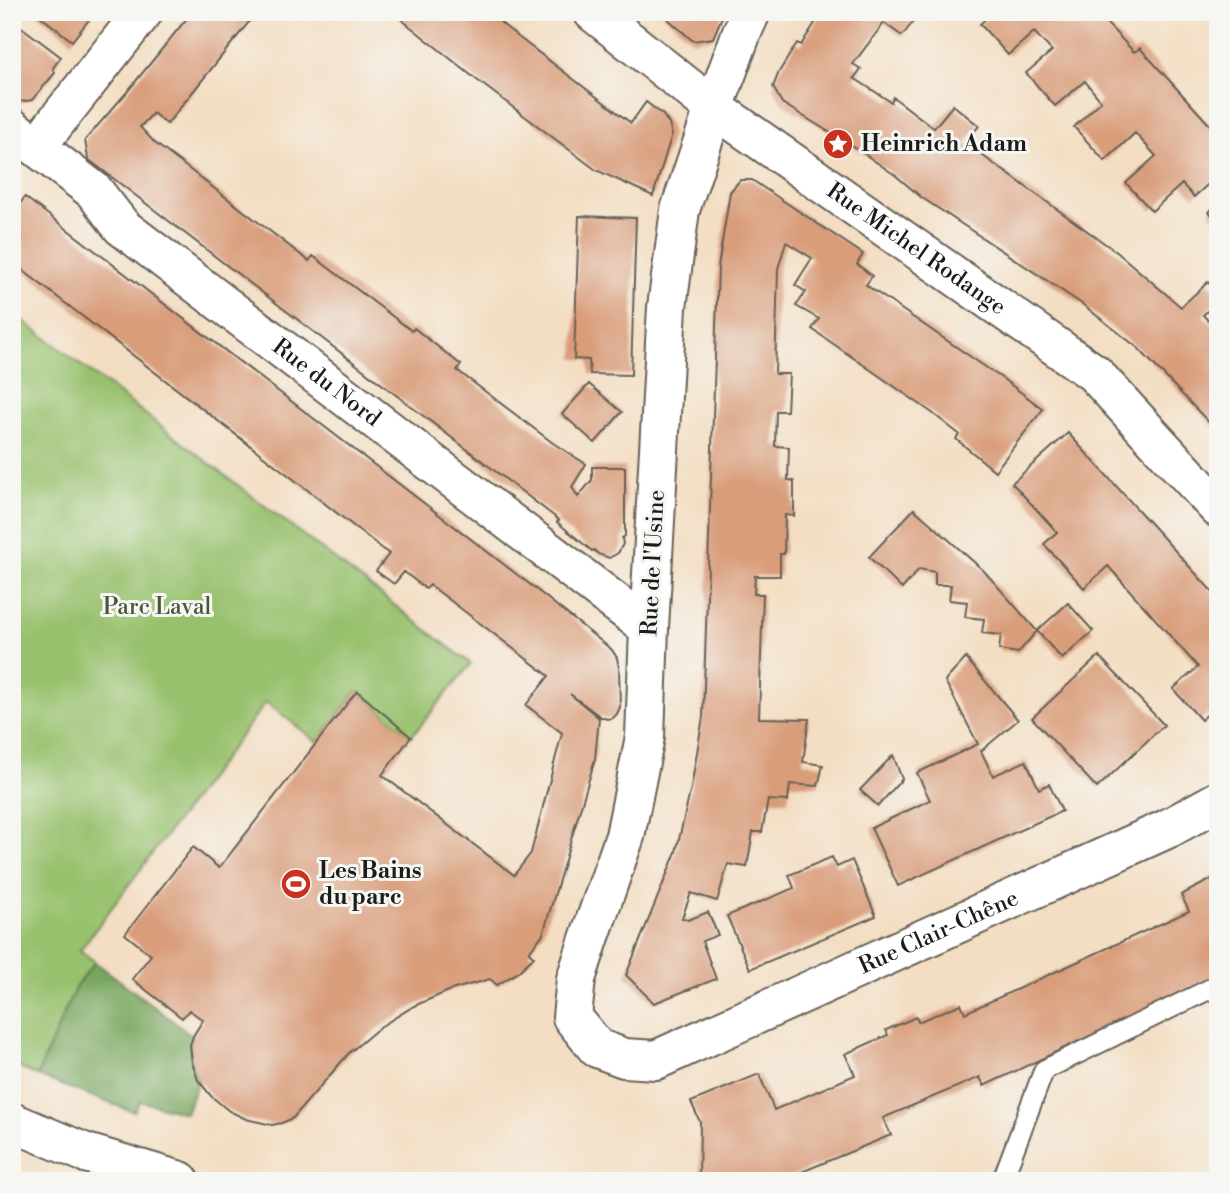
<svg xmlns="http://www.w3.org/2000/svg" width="1230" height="1193" viewBox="0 0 1230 1193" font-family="'Libre Bodoni',serif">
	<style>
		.green { fill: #98c16d; stroke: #5a6e44; stroke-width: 2 }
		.forest { fill: #7aa760; stroke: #4b623e; stroke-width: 2 }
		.building { fill: #d99d7a }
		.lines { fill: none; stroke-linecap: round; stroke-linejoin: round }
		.lane-casing { stroke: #676056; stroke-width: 23 }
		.street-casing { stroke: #676056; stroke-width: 42 }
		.secondary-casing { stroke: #676056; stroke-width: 42 }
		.lane { stroke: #fff; stroke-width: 19 }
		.street { stroke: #fff; stroke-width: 38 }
		.secondary { stroke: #fff; stroke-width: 38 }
		.labels { text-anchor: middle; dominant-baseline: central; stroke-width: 6; stroke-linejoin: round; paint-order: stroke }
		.poi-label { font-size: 23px; font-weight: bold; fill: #1c1c1c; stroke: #f6f6f2; text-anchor: start }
		.street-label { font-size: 23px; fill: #1c1c1c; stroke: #f6f6f2 }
		.park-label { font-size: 23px; fill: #475638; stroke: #f6f6f2 }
	</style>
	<rect width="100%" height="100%" fill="#f6f6f2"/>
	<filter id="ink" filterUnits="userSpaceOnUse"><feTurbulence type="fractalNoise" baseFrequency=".0143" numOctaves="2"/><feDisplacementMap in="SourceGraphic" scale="14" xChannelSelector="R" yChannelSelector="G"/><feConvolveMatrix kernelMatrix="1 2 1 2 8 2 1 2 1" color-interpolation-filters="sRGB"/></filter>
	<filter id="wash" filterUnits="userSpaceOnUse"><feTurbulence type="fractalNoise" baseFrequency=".00686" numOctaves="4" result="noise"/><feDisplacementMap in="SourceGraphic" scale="28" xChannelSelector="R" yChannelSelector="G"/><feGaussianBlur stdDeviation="1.57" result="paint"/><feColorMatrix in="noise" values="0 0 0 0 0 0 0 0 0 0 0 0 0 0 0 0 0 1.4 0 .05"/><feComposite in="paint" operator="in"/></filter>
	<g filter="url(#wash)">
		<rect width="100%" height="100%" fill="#f3dec3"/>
		<path class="green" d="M12,312L471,664L411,737L357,691L317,742L266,702L80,950L95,962L76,986L37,1076L12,1064Z"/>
		<path class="forest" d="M95,962L193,1036C187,1051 193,1065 198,1080L186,1113L140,1101L134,1112L37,1076L76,986Z"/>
		<g id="blocks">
			<path class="building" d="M35,12H95L72,41Z
				M192,12H257L167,124L153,113L140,127L155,143L309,261L313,256L412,331L414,328L461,365L457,370L553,443L586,464L572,487L578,497L592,480V467H625V536L622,538L623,544L618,553L609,558L598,554L594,550L592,551L557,522L559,520L88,159L85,140L127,92Z
				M392,12H488L513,33L631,123L646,102L663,115L669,124L672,134L653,196L596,170L477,80Z
				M660,12H724L713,38L693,41Z
				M822,12H909L917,17L902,36L884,23L853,64L861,69L854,78L891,102L893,97L934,128L953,105L979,126L965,143L1118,253L1181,307L1208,282L1218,293V301L1203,315L1212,325L1218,320V432L1138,348L1082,304L921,197L895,175L860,151L782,103L773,87L779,72L797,43L801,45Z
				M993,12H1096L1134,52L1140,48L1218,134V175L1194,197L1182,184L1152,211L1126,183L1156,156L1135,133L1105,161L1074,127L1101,101L1092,90L1085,81L1055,106L1026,73L1052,51L1034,32L1008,55L980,24Z
				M12,20L61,57L53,68L55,73L32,100L19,102L12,97Z
				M740,180H752L863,254L857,264L872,276L866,285L1003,379L1043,409L995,471L956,439L959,434L931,412L812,329L819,319L796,306L806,292L795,285L812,258L786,242L778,269L775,374H789L787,411H776L775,446L789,447L788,480L794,481V516L785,515L784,554H780V576H755L754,594H763L759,718L809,719L803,762L823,765L818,786L790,784L788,801L768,800L762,832H753L747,867L728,864L717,901L691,893L682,918L688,920L708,912L718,935L702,941L716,979L654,1003L626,975L676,852L691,788L703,717L718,267L730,192Z
				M25,197L532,586L612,650L617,658L619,668L620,707L617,714L613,718L607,719L601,717L570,694L599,718L595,759L543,934L529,952L534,957L518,972L497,985L490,979L451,990L414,1006L380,1027L349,1053L293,1118L282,1123L272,1125L246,1119L229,1111L211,1096L198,1080L192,1062L190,1045L193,1036L203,1020L189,1010L182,1018L132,979L151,955L125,934L193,847L219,868L357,691L411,737L382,775L514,875L531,853L562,733L526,705L549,676L430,585L426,589L404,572L394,584L376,571L389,554L305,488L12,262V214Z
				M1218,203V222L1209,212Z
				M579,216L636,218L631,375L590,374L589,360L574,359Z
				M589,384L622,412L595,443L562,414Z
				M1068,433L1218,598V705L1201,720L1173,689L1198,667L1108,566L1084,588L1044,544L1057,532L1012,483Z
				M914,509L984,571L1037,631L1018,653L999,650L1001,635L982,633L984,619L965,617L967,602L949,600L951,585H935V572L919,569L902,589L869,557Z
				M1068,603L1093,631L1062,659L1037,631Z
				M1099,656L1164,725L1097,788L1032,718Z
				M966,658L1018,720L981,751L993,776L1026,761L1039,789L1049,784L1062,811L898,886L871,828L930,800L917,773L978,744L945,681Z
				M893,755L902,779L878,806L860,790Z
				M832,857L837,867L852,860L876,916L750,969L727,916L794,888L789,875Z
				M1218,876V959L1215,961L1218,966V975L984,1086L980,1077L883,1118L891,1135L780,1181H699L700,1122L691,1102L759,1074L774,1110L855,1075L845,1054L888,1035L886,1030L916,1017L918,1022L961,1004L965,1013L1189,911L1181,895Z"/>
		</g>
	</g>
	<g filter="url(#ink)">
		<use href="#blocks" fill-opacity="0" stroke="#676056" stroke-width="2"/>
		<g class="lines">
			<g class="lane-casing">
				<path id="lane" d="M1002,1181L1044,1070L1218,985"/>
			</g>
			<g class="street-casing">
				<g id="street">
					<path id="s1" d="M593,12L714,108L1094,373L1218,508"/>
					<path id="s2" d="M751,12L742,32L714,108L680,210L667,307L649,628L645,737L625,836L589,939L576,979L572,1017L597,1048L624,1058L656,1060L1169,828L1218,801"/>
					<path id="s3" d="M12,128L94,191L122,227L649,628"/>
					<path d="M37,146L143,12"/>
				</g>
			</g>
			<g class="secondary-casing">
				<path id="secondary" d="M12,1122L86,1153L180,1181"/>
			</g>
			<use href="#lane" class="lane"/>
			<use href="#street" class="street"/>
			<use href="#secondary" class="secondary"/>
		</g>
	</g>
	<defs>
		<g id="sight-disc" transform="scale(1.575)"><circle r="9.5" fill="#c8321e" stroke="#f6f6f2"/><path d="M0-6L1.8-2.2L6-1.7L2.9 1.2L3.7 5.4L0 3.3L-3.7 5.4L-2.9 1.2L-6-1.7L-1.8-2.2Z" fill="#fff"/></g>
		<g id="stadium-disc" transform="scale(1.575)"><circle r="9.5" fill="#c8321e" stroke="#f6f6f2"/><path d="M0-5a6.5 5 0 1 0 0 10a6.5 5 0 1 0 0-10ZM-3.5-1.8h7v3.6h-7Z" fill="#fff"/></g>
	</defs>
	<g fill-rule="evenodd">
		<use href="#sight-disc" x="838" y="144"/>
		<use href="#stadium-disc" x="296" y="884"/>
	</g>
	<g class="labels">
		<g class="poi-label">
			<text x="861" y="144">Heinrich Adam</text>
			<text x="319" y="871">Les Bains<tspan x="319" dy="26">du parc</tspan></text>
		</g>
		<g class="street-label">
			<text stroke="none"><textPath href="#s1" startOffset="401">Rue Michel Rodange</textPath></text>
			<text stroke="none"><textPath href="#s3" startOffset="406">Rue du Nord</textPath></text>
			<text transform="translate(653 563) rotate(-87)">Rue de l'Usine</text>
			<text stroke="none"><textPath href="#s2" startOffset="1440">Rue Clair-Chêne</textPath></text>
		</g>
		<g class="park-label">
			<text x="157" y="607">Parc Laval</text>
		</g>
	</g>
	<rect width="1230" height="1193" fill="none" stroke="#f6f6f2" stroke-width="42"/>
</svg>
